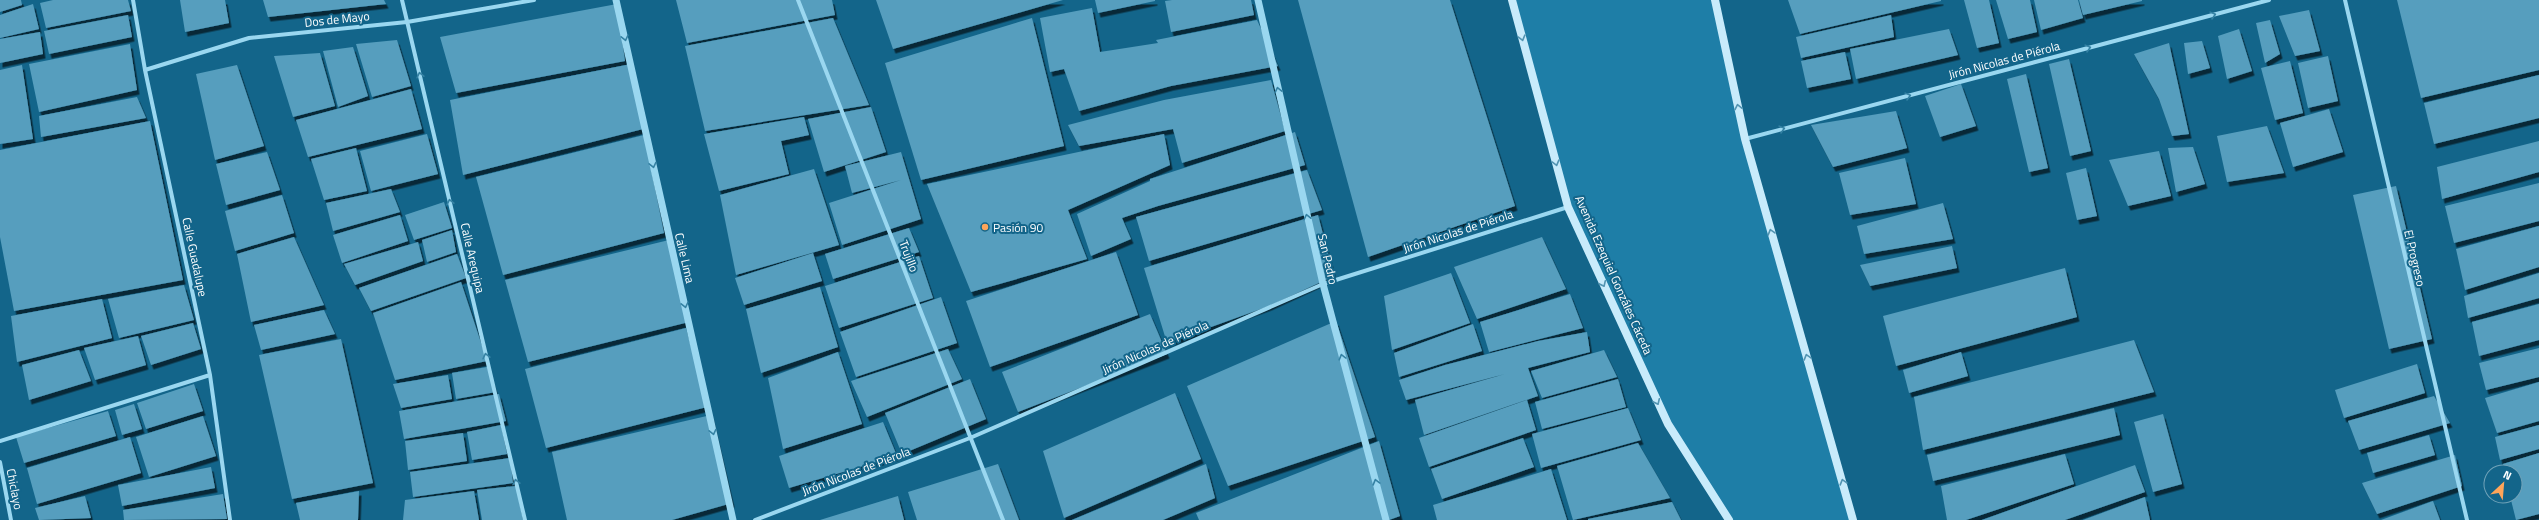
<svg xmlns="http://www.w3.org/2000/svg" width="2539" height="520" viewBox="0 0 2539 520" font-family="'Titillium Web',sans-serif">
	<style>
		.green { fill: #1e7ea7 }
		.building { fill: #569ebe; filter: url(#shadow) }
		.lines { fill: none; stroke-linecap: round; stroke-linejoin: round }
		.minor { stroke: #9ad7f0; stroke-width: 4 }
		.tertiary { stroke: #9ad7f0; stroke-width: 7 }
		.secondary { stroke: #c8ebfb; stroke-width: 8 }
		.oneway { stroke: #3582a4 }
		.oneway2 { stroke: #5294b2 }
		.poi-dot { fill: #ffa55a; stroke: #13658a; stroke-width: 1.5 }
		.labels { text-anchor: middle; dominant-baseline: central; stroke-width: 4; stroke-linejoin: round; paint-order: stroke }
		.street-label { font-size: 12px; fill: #fff; stroke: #13658a }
		.poi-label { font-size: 12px; fill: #fff; stroke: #13658a; text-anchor: start }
	</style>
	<defs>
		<filter id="shadow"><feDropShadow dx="2.5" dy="4.5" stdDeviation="0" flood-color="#0009"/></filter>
	</defs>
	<rect width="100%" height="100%" fill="#13658a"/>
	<path class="green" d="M1512,0H1715L1745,139L1853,520H1729L1668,424L1568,207Z"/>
	<path class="building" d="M0,0H21L22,5L0,12Z
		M53,0H128L131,11L46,28L40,3Z
		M180,0H225L229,23L185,32Z
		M263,0H384L386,4L268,17Z
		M676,0H832L835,15L687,43Z
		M876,0H1063L893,49Z
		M1095,0H1155V1L1098,13Z
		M1172,0H1251L1254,15L1171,32L1165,1Z
		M1298,0H1450L1515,206L1368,257Z
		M1788,0H1941V1L1800,34Z
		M1964,0H1989L1999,43L1977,48Z
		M1996,0H2030L2037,32L2008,39Z
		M2034,0H2078L2083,18L2041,30Z
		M2079,0H2142V1L2083,15Z
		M2397,0H2539V70L2421,98Z
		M33,4L39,29L0,38V15Z
		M617,4L625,61L456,93L440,37Z
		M1092,8L1100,52L1158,43L1156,40L1257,20L1278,66L1171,86L1079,111L1064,69L1050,72L1040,18Z
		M2309,10L2320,51L2295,56L2279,16Z
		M128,15L132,37L49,54L44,31Z
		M1891,15L1894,37L1801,58L1796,37Z
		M833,18L869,105L705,131L685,46Z
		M1032,18L1064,146L921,180L885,63Z
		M2270,20L2280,54L2265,63L2256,23Z
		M1949,29L1958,55L1856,79L1850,49Z
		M2239,29L2252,71L2227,79L2218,36Z
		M40,32L43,54L0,63V39Z
		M397,40L411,86L372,97L356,44Z
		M2202,41L2210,68L2188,74L2184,43Z
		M2169,43L2189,134L2172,136L2159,99L2134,54Z
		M130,44L137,90L39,112L29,64Z
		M353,47L368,96L338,107L323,51Z
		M1845,52L1851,79L1807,88L1801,61Z
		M320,53L335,106L293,117L274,56Z
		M2328,56L2338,101L2308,108L2298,63Z
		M2069,59L2091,151L2070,156L2049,64Z
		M2290,61L2303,113L2275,120L2261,68Z
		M631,64L643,129L463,175L450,100Z
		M22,65L33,139L0,144V70Z
		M237,65L264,146L215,160L196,74Z
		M2026,74L2048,168L2029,172L2007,79Z
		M2539,75V118L2434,144L2424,103Z
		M1271,80L1285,131L1182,163L1173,129L1079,146L1068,125L1164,100Z
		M1961,84L1976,126L1940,137L1925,96Z
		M411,89L422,129L308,157L296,120Z
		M137,97L146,118L41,137L39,116Z
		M871,107L886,152L824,172L808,119Z
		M2329,109L2343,152L2293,167L2280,123Z
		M1896,111L1907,148L1833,167L1811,125Z
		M804,117L809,135L781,141L789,174L719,191L704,134Z
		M150,121L183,280L14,311L0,237V150Z
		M2267,126L2284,173L2227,182L2217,136Z
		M1295,132L1305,165L1158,206L1122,218L1131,239L1091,256L1077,214L1150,181V179Z
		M427,134L438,174L371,191L360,151Z
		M1164,134L1170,165L1068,210L1087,259L971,292L927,184Z
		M644,135L664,233L503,275L476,177Z
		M2539,141V172L2442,199L2437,167Z
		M2193,147L2205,184L2176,192L2168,148Z
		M356,148L367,191L324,200L311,159Z
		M2159,151L2171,196L2128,206L2109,160Z
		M267,152L280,190L226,205L216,164Z
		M901,152L921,219L842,245L829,203L901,180L852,193L845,166Z
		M1905,158L1916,204L1850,215L1839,173Z
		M2086,168L2097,216L2077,220L2066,173Z
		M814,169L839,245L736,275L720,195Z
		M1307,170L1322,210L1149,261L1136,217Z
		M2539,183V221L2454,243L2445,206Z
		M2396,186L2432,339L2389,349L2353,195Z
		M391,189L400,212L333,231L326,203Z
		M282,195L294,233L235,251L225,211Z
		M444,202L452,228L414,240L405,215Z
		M1943,203L1953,239L1864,254L1857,226Z
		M400,215L408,241L342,263L333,235Z
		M1318,215L1334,276L1269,306L1167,343L1144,268Z
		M2539,226V267L2465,290L2456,249Z
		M909,228L919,252L833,279L825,254Z
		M452,230L456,252L427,262L422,240Z
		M294,237L324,305L251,322L237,254Z
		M1542,237L1566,289L1477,319L1454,267Z
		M669,240L689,322L528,362L505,280Z
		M418,242L423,261L355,285L344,264Z
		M1952,246L1957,268L1870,286L1860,265Z
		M1116,252L1138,315L990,367L966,301Z
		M813,253L822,281L744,305L735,278Z
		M457,254L466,278L371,311L359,288Z
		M919,256L933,298L839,328L825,286Z
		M2065,268L2077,317L1896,366L1883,316Z
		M1451,273L1470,323L1392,350L1384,296Z
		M2539,273V298L2468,318L2464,296Z
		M461,282L487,361L395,380L373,313Z
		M184,285L194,320L119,338L108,299Z
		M820,287L838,347L761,373L746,309Z
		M1570,294L1583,328L1489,352L1480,322Z
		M941,297L957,343L856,377L840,332Z
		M102,299L112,338L17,362L11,316Z
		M2539,304V340L2479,356L2472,322Z
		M324,310L335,334L261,350L254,325Z
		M1150,314L1167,354L1018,412L1002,372Z
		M1336,321L1375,437L1228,486L1187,386Z
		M193,323L201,349L151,365L141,336Z
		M1473,324L1482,351L1399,377L1394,353Z
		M686,328L707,407L546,448L525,369Z
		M1587,332L1590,352L1528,368L1538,396L1424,435L1415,400L1505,374L1406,400L1399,380L1445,365L1538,341Z
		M138,336L146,365L95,380L84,348Z
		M341,339L373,483L292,499L259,355Z
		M2134,340L2154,392L1923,450L1914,397Z
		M2539,348V377L2486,390L2479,363Z
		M948,349L962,379L867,417L851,381Z
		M79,350L91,381L29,400L22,365Z
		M1604,350L1617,377L1542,398L1531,371Z
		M838,352L862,424L783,449L768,378Z
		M1961,352L1968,376L1909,393L1903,370Z
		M2417,364L2425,393L2344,418L2335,390Z
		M487,367L496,392L456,399L452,373Z
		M448,375L452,399L401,408L393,384Z
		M970,379L986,419L902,454L885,413Z
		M1618,379L1626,407L1542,429L1535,402Z
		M2539,382V421L2497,433L2485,398Z
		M194,384L203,411L146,429L137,403Z
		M1175,393L1201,459L1064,518L1043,451Z
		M499,394L506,421L404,439L399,411Z
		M2434,396L2450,423L2359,450L2348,421Z
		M1527,400L1536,430L1429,467L1419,438Z
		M134,404L142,429L122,435L115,410Z
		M1628,408L1641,440L1541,468L1532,434Z
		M2114,408L2120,435L1933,481L1927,455Z
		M108,411L116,436L24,463L16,437Z
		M2163,414L2182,484L2153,492L2134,422Z
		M711,415L732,503L672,520H567L552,452Z
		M203,416L216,456L149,477L136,437Z
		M883,422L897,456L789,488L779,456Z
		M501,425L507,454L472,460L467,432Z
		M2539,425V449L2500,460L2495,437Z
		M463,433L467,461L408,470L405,441Z
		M2429,435L2435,455L2373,473L2367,453Z
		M130,437L141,473L37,504L27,468Z
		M1523,438L1534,467L1442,499L1431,469Z
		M1379,441L1400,516L1389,520H1199L1196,513Z
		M1638,443L1670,498L1573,520L1557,466Z
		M2539,453V514L2516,520L2510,496H2515V472H2505L2503,464Z
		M2065,454L2074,484L1966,520H1947L1941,486Z
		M2455,455L2462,486L2377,514L2362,483Z
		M510,458L513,483L413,497L410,472Z
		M998,464L1019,520H917L908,492Z
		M1206,464L1215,498L1163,520H1072Z
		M2135,465L2145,492L2065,520H1982Z
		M211,467L215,488L122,506L118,485Z
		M1551,469L1567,520H1437L1433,505Z
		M516,486L523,520H482L477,490Z
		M359,491L358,520H300L296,503Z
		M474,491L479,520H403L405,500Z
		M223,494L227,519L124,520L123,510Z
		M85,496L91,518L39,520L35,508Z
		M898,496L904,520H820Z
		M2145,497L2150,520H2083Z
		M2433,501L2440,520H2381Z
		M1672,502L1681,520H1588V519Z"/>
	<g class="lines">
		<path class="minor" d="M133,0L145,70L210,375L230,520
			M402,0L525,520
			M798,0L1003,520
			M2345,0L2467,520
			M145,70L249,38L407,22L534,0
			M1745,139L2269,0
			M0,441L210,375
			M0,462L11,520
			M755,520L970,438L1323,284L1568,207"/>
		<path class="tertiary" d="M616,0L733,520
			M1258,0L1323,284L1386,520"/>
		<path class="secondary" d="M1512,0L1568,207L1668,424L1729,520
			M1715,0L1745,139L1853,520"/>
	</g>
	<defs><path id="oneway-chevron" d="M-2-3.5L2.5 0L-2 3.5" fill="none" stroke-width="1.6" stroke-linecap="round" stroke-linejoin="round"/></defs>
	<g class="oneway">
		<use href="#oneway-chevron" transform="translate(2213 15) rotate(-15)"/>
		<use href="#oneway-chevron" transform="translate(625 38) rotate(77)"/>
		<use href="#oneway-chevron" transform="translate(2088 48) rotate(-15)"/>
		<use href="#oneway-chevron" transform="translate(420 75) rotate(-103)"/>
		<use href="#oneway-chevron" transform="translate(1278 90) rotate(-103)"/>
		<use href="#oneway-chevron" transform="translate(1908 96) rotate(-15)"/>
		<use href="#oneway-chevron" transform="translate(1782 129) rotate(-15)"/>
		<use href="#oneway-chevron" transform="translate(653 165) rotate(77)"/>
		<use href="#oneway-chevron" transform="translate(450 202) rotate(-103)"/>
		<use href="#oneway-chevron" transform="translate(1307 217) rotate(-103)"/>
		<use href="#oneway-chevron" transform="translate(685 305) rotate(77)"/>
		<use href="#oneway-chevron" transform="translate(486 356) rotate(-103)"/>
		<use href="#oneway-chevron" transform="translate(1342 357) rotate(-105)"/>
		<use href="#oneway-chevron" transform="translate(713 432) rotate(77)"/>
		<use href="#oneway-chevron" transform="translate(516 482) rotate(-103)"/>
		<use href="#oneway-chevron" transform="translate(1376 482) rotate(-105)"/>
	</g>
	<g class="oneway2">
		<use href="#oneway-chevron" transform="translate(1522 38) rotate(75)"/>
		<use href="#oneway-chevron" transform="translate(1738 107) rotate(-102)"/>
		<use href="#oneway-chevron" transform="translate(1556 163) rotate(75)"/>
		<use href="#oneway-chevron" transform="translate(1771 232) rotate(-106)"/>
		<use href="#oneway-chevron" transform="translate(1603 284) rotate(65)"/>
		<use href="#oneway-chevron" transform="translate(1807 357) rotate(-106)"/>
		<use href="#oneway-chevron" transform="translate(1657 402) rotate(65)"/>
		<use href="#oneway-chevron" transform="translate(1843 482) rotate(-106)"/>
	</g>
	<circle class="poi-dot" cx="985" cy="227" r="4"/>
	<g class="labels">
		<g class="street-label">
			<text transform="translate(337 19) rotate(-6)">Dos de Mayo</text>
			<text transform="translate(2004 60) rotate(-15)">Jirón Nicolas de Piérola</text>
			<text transform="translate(1458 231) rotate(-18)">Jirón Nicolas de Piérola</text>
			<text transform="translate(909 256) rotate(69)">Trujillo</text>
			<text transform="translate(195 257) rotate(78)">Calle Guadalupe</text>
			<text transform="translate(473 258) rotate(77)">Calle Arequipa</text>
			<text transform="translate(685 258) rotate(77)">Calle Lima</text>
			<text transform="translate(2415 258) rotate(77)">El Progreso</text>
			<text transform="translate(1328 259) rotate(77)">San Pedro</text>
			<text transform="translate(1614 275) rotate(66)">Avenida Ezequiel Gonzáles Cáceda</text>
			<text transform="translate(1155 347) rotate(-24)">Jirón Nicolas de Piérola</text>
			<text transform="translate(856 471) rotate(-21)">Jirón Nicolas de Piérola</text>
			<text transform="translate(15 489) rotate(79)">Chiclayo</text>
		</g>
		<g class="poi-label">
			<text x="993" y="227">Pasión 90</text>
		</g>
	</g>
	<g transform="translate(2503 484) rotate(26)"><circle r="19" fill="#13658a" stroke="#71a3b9"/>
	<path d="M0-3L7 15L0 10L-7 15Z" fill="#ffa55a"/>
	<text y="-6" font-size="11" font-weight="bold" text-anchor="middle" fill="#ffffff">N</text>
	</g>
</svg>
